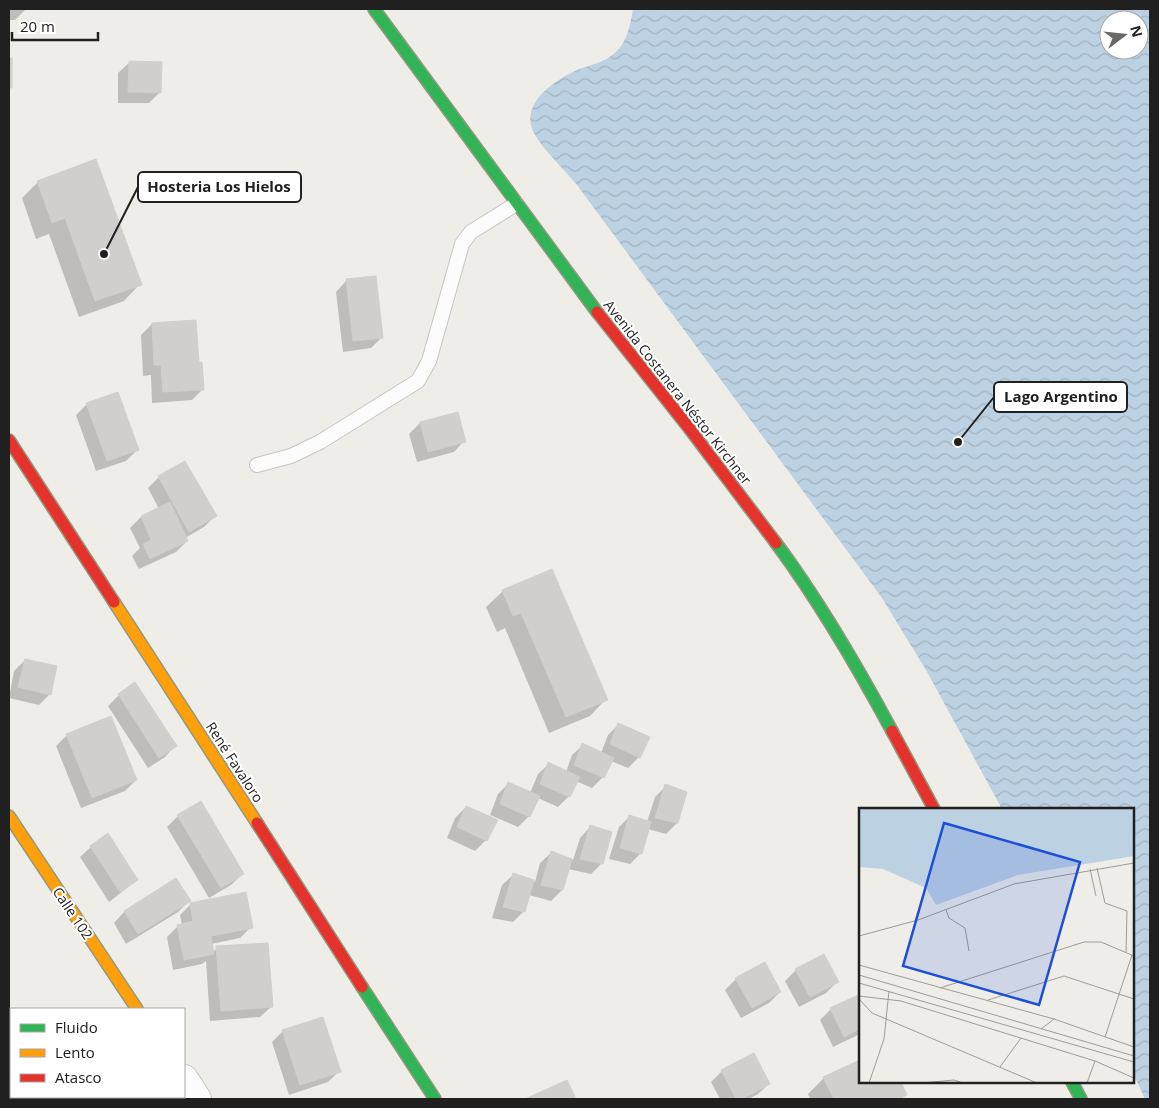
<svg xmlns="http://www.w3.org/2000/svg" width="1159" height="1108" viewBox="0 0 1159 1108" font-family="'Open Sans',sans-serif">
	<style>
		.water { fill: url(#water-waves); fill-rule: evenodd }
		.shadow { fill: #0003 }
		.building { fill: #d0cfcb; stroke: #d1cfc9 }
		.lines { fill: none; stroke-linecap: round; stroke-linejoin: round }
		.lane-casing { stroke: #c7c6c4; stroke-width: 16 }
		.street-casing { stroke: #c7c6c4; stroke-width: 30 }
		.fast-casing { stroke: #929880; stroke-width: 14 }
		.slow-casing { stroke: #929880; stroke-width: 14 }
		.jam-casing { stroke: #929880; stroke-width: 14 }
		.lane { stroke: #fcfcfc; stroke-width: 14 }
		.street { stroke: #fcfcfc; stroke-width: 28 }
		.fast { stroke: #30b455; stroke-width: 11 }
		.slow { stroke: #ff9f0a; stroke-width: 11 }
		.jam { stroke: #e5322d; stroke-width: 11 }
		.labels { text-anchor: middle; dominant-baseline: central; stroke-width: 4; stroke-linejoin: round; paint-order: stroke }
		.street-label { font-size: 14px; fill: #202020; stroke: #fff }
		.inset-road { fill: none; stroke: #9c9b98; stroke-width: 1 }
		.view { fill: #1d4ed8; fill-opacity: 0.15; stroke: #1d4ed8; stroke-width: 2.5 }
		.inset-edge { fill: none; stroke: #202020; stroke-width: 2.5 }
		.leader { fill: none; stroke: #202020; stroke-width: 2 }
		.callout-dot { fill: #202020; stroke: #fff; stroke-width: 2 }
		.callout { fill: #fff; stroke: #202020; stroke-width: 2 }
		.callout-label { font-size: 15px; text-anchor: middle; font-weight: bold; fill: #202020 }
	</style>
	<defs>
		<pattern id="water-waves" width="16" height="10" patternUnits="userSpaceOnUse" patternTransform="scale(1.25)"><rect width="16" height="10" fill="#bcd1e2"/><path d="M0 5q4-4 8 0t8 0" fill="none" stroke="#a1b3c2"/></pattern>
	</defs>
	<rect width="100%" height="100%" fill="#eeede8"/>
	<path class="water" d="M633,9H1150V1099H1145L1133,1073V809H1002L926,670L882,598L577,185C564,169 546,153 535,135C518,107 550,83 573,72C584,66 601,64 611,56C627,45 630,26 633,9ZM1109,20H1139V50H1109Z"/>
	<path class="shadow" d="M9,9H26L15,20H9Z
		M129,63L160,92L149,103H118V73Z
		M38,182L140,284L124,301L79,317L49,234L36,239L22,198Z
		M346,281L382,337L371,348L343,352L336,292Z
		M152,324L198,363L203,389L192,400L152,403L151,375L143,376L141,335Z
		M87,404L137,450L126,461L96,471L76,415Z
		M457,413L464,441L454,452L417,462L409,434L420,423Z
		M159,477L215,516L204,527L185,538L187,541L176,552L139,569L132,556L140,548L130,528L141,517L159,509L148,488Z
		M503,591L606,699L590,716L549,733L505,628L497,632L486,607Z
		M25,660L50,694L39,705L9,698L14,671Z
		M119,695L175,746L165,757L148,768L108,706Z
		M619,724L639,757L628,768L611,761L603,777L592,788L576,781L569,796L558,807L538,798L529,816L518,827L490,815L498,794L509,783L530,793L538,774L549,764L566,772L572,755L583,745L601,753L608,735Z
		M67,735L136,780L125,791L81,808L56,746Z
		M666,786L677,823L666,834L647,829L641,853L630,864L609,859L619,827L630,816L647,822L655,797Z
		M466,807L486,840L475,851L447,838L455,818Z
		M178,816L242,874L231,885L209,898L167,827Z
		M590,827L602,863L591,874L568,869L562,890L551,901L529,895L524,911L513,922L492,918L502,885L513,875L535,882L540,863L551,853L573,860L580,838Z
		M91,847L137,880L109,902L80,857Z
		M176,880L189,901L178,912L126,944L114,923L124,912Z
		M191,904L251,927L240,938L211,944L213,952L217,948L271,1007L260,1017L210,1021L206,961L202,964L173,970L167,937L178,926L182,925L180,915Z
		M796,970L837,982L826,993L799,1007L785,981Z
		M736,979L780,992L769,1003L741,1018L725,990Z
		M860,995V1034L833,1047L820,1020L831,1009Z
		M283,1031L339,1071L328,1082L289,1095L272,1042Z
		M753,1054L769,1084L758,1094L749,1099H720L711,1082L722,1071Z
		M860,1061V1082H900L906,1095L901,1099H810L808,1094L824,1078Z"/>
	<path class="building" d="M9,58H12V88H9Z
		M129,61L162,62L161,93L128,92Z
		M96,159L142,285L95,301L65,218L52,223L37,181Z
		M376,276L383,338L353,341L346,279Z
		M196,320L199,362H202L204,390L163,392L161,365H154L152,323Z
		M118,392L139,450L107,461L86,403Z
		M458,412L466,442L428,452L420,422Z
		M185,461L217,516L189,532L158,476Z
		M170,502L188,541L150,559L143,544L151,540L141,516Z
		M552,569L608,700L566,717L521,613L513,616L502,590Z
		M25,659L57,666L51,695L18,687Z
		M135,682L177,746L159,758L118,694Z
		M111,716L137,780L92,798L66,734Z
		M618,723L650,737L640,758L610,744Z
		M582,743L614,758L604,778L574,765Z
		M548,762L580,777L570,797L540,784Z
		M508,782L540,796L530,817L500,804Z
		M665,784L687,792L678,823L655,818Z
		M201,801L244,874L221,888L177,815Z
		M466,806L498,820L487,841L457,827Z
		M629,815L651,822L642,854L620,848Z
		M590,825L612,832L603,864L580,859Z
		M108,833L138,880L120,892L90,846Z
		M551,851L572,859L563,890L541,885Z
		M513,873L534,880L525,912L503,907Z
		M176,878L191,901L138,934L124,911Z
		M246,892L253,928L211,936L214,954L184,960L177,925L193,921L190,903Z
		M268,943L273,1007L221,1011L216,946Z
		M824,954L839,982L810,997L795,969Z
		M765,962L781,992L752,1008L735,978Z
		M860,994V1029L844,1037L830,1008Z
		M323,1017L341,1072L300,1085L282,1030Z
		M754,1053L770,1084L742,1099H736L721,1070Z
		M860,1060V1082H901L907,1095L898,1099H834L823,1077Z
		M567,1080L576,1099H525Z"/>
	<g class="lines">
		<g class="lane-casing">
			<path id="lane" d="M257,465L291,456L320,442L418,381L429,361L462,244L471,232L516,204"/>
		</g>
		<g class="street-casing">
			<path id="street" d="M184,1079L197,1099"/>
		</g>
		<g class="fast-casing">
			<path id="fast" d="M374,9L597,312
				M776,543C820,602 857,666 892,731
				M362,987L435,1099
				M1072,1082L1081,1099"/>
		</g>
		<g class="slow-casing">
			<path id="slow" d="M114,602L257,823
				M9,816L137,1009"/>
		</g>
		<g class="jam-casing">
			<path id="jam" d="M597,312L689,428L776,543
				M9,440L114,602
				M892,731L934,809
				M257,823L362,987"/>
		</g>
		<use href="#lane" class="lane"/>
		<use href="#street" class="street"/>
		<use href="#fast" class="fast"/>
		<use href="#slow" class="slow"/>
		<use href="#jam" class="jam"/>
	</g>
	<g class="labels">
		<g class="street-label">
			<text transform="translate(678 392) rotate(52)">Avenida Costanera Néstor Kirchner</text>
			<text transform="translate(235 762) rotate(57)">René Favaloro</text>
			<text transform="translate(73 913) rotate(56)">Calle 102</text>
		</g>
	</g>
	<g transform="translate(859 808)">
		<rect width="275" height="275" fill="#eeede8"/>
		<path d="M0,0H275V48L159,67L77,97L67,80L24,61L0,59Z" fill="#bcd1e2"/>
		<path class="inset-road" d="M238,60L246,95L268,103L267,144M231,61L237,88M87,102L90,110L106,120L110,143M0,128L59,112L155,76L275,55M0,157L195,211L275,239M0,167L275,248M0,175L275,254M81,180L225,134H242L275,148M0,188L42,193L236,253L275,270M0,191L13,205L178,275M129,192L205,168L275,191M182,221L195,211M246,229L273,147M141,259L162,230M10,275L25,231L30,183M63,275L95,272L104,275M228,275L236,253"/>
		<path class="view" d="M85,15L221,54L180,197L44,158Z"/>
		<rect width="275" height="275" class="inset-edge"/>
	</g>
	<path class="leader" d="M104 254L138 187M958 442L994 397"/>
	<g class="callout-dot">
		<circle cx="104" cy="254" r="5"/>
		<circle cx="958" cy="442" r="5"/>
	</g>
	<g class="callout">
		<rect x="138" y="172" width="163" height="30" rx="5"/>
		<rect x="994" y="382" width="133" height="30" rx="5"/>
	</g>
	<g class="callout-label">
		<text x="219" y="192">Hosteria Los Hielos</text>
		<text x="1061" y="402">Lago Argentino</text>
	</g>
	<rect width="1159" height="1108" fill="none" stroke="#202020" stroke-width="20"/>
	<rect x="10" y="1008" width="175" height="90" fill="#ffffff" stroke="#a6a6a6"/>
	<rect x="20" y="1024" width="25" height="8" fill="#30b455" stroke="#a6a6a6"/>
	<text x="55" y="1033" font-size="15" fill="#202020">Fluido</text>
	<rect x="20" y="1049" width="25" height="8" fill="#ff9f0a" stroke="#a6a6a6"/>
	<text x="55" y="1058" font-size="15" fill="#202020">Lento</text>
	<rect x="20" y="1074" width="25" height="8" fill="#e5322d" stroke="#a6a6a6"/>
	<text x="55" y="1083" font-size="15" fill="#202020">Atasco</text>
	<g transform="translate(1124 35) rotate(74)"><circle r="24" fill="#ffffff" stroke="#a6a6a6"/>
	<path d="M0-4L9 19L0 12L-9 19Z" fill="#686866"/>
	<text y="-8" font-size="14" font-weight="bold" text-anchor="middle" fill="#202020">N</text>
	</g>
	<path d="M12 32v8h86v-8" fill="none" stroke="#202020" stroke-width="2.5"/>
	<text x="20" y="32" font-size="15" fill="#202020" stroke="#ffffff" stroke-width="4" paint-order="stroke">20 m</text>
</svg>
